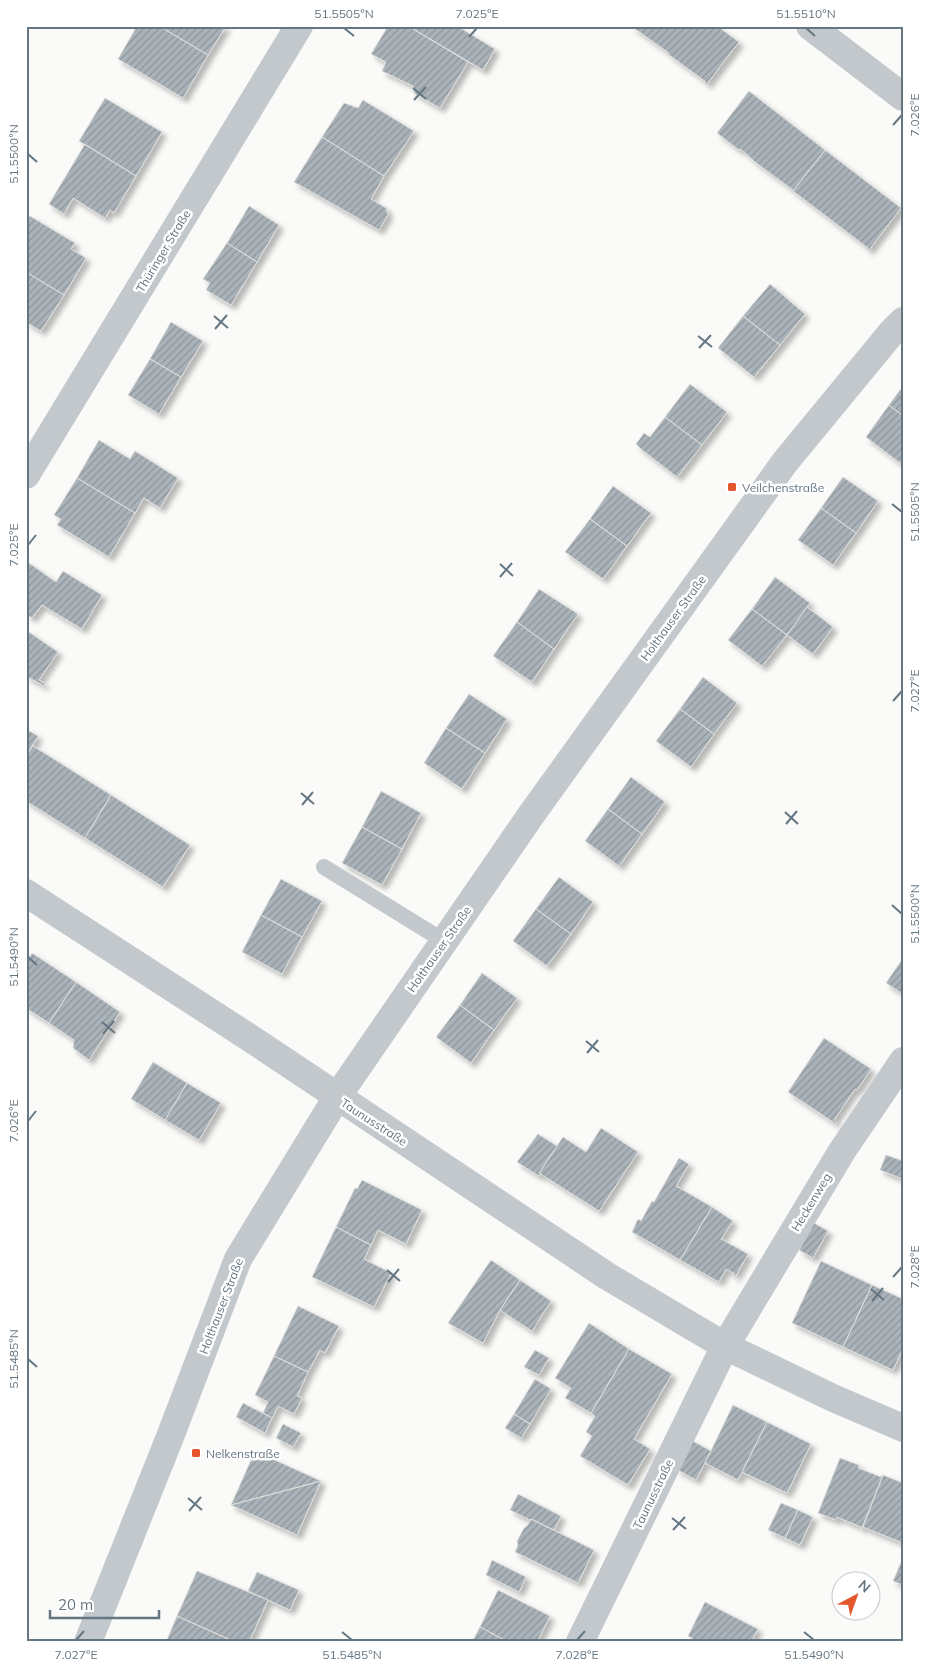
<svg xmlns="http://www.w3.org/2000/svg" width="929" height="1668" viewBox="0 0 929 1668" font-family="Mulish,sans-serif">
	<style>
		.building { fill: url(#building-hatch); stroke: #dcdcda; filter: url(#shadow) }
		.lines { fill: none; stroke-linecap: round; stroke-linejoin: round }
		.service { stroke: #c3c8cc; stroke-width: 16 }
		.minor { stroke: #c3c8cc; stroke-width: 28 }
		.tertiary { stroke: #c3c8cc; stroke-width: 28 }
		.ticks { fill: none; stroke: #657683; stroke-width: 2 }
		.poi-dot { fill: #e4572e; stroke: #fff; stroke-width: 2 }
		.labels { text-anchor: middle; dominant-baseline: central; stroke-width: 5; stroke-linejoin: round; paint-order: stroke }
		.street-label { font-size: 12px; fill: #657683; stroke: #fff }
		.poi-label { font-size: 12px; fill: #657683; stroke: #fff; text-anchor: start }
		.neatline { fill: none; stroke: #657683; stroke-width: 2 }
		.ticks-label { font-size: 12px; text-anchor: middle; fill: #657683 }
	</style>
	<defs>
		<pattern id="building-hatch" width="6" height="6" patternUnits="userSpaceOnUse" patternTransform="scale(1.25)"><rect width="6" height="6" fill="#aab3b9"/><path d="M-1 1l2-2M0 6l6-6M5 7l2-2" fill="none" stroke="#8e969c"/></pattern>
		<filter id="shadow"><feDropShadow dx="4.5" dy="4.5" stdDeviation="2.5" flood-color="#0004"/></filter>
	</defs>
	<rect width="100%" height="100%" fill="#fafaf8"/>
	<path class="building" d="M137,26H159L208,55L183,98L118,59Z
		M159,26H226L208,55Z
		M388,26H408L468,62L440,108L414,93L413,86L382,71L386,62L371,54Z
		M408,26H457L495,49L483,70Z
		M631,26H717L739,42L706,85L705,83L706,82L668,54L669,53Z
		M749,91L825,150L793,191V190L755,162L741,149L739,150L717,133Z
		M105,98L162,132L136,176L79,141Z
		M363,100L414,131L384,176L322,137L344,103L358,108Z
		M322,137L384,176L371,199L386,208L388,215L379,230L294,182Z
		M85,144L136,176L114,213L110,210L105,218L73,198L64,214L49,204Z
		M825,150L901,208L869,250H867L868,248L793,191Z
		M249,206L279,225L257,262L227,243Z
		M30,216L75,243L71,249L86,258L64,295L26,272V223Z
		M227,243L257,262L231,305L206,290L210,283L203,279Z
		M26,272L64,295L41,331L26,322Z
		M770,284L805,314L780,345L743,316Z
		M743,316L780,345L754,377L718,348Z
		M171,322L203,341L181,377L150,359Z
		M150,359L181,377L159,414L128,395Z
		M690,384L727,412L702,445L665,417Z
		M903,386V416L889,405Z
		M889,405L903,416V459L900,463L866,437Z
		M665,417L702,445L677,477L641,449L636,444L644,433L650,437Z
		M99,440L130,459L135,451L178,478L160,508L144,498L135,513L77,478Z
		M843,477L878,501L856,533L821,508Z
		M77,478L135,513L109,557L57,525L61,519L54,515Z
		M613,486L651,513L627,546L590,519Z
		M821,508L856,533L833,565L798,540Z
		M590,519L627,546L603,579L565,552Z
		M26,561L56,582L63,571L102,595L82,629L42,605L32,618L26,614Z
		M775,577L810,603L787,635L752,609Z
		M539,589L578,614L554,649L517,622Z
		M807,607L833,627L813,654L787,635Z
		M752,609L787,635L762,666L728,640Z
		M517,622L554,649L532,682L493,656Z
		M26,630L58,652L39,680L45,684L44,686L26,676Z
		M703,677L737,703L714,734L680,709Z
		M469,694L507,719L485,753L446,728Z
		M680,709L714,734L691,767L656,741Z
		M446,728L485,753L462,789L424,763Z
		M26,729L38,736L26,756Z
		M33,746L111,795L85,838L26,801V756Z
		M631,777L665,802L642,834L608,809Z
		M381,791L421,813L402,849L362,827Z
		M111,795L190,845L163,887L85,838Z
		M608,809L642,834L619,866L585,841Z
		M362,827L402,849L382,885L342,863Z
		M559,877L593,902L571,934L536,909Z
		M281,879L322,901L302,937L261,915Z
		M536,909L571,934L547,966L513,941Z
		M261,915L302,937L282,974L242,952Z
		M32,953L76,982L49,1023L26,1008V962Z
		M903,958V994L886,983Z
		M482,973L517,998L494,1030L460,1005Z
		M76,982L120,1012L89,1060L73,1048L74,1040L49,1023Z
		M460,1005L494,1030L471,1063L436,1037Z
		M824,1038L871,1069L857,1090L855,1089L834,1120L836,1122V1124L788,1092Z
		M153,1062L187,1083L165,1120L131,1099Z
		M187,1083L221,1103L199,1140L165,1120Z
		M601,1128L638,1152L599,1211L539,1173L563,1137L586,1152Z
		M538,1134L557,1146L539,1173L541,1174L539,1176L517,1162Z
		M886,1155L903,1161V1179L880,1170Z
		M679,1158L689,1164L676,1186L712,1207L680,1260L632,1232L638,1219L641,1221L652,1201L654,1202Z
		M362,1180L422,1210L406,1244L378,1230L371,1245L336,1227L355,1188L357,1189Z
		M712,1207L733,1221L721,1239L748,1254L734,1279L735,1274L726,1269L719,1282L680,1260Z
		M814,1223L828,1231L813,1258L799,1250Z
		M336,1227L371,1245L364,1259L391,1273L374,1307L312,1277Z
		M491,1260L520,1280L500,1310L483,1343L448,1323Z
		M821,1261L872,1285L843,1347L792,1323Z
		M520,1280L551,1301L532,1331L500,1310Z
		M872,1285L903,1299V1348L893,1370L843,1347Z
		M298,1306L339,1326L325,1353L320,1350L308,1372L274,1356Z
		M589,1323L629,1349L591,1413L565,1398L571,1388L555,1378Z
		M629,1349L672,1374L634,1439L650,1449L628,1485L580,1456L592,1436L586,1432L595,1416L591,1413Z
		M535,1350L549,1358L539,1375L524,1367Z
		M274,1356L308,1372L297,1396L302,1398L294,1414L278,1406L272,1418L263,1413L268,1402L255,1395Z
		M535,1379L551,1389L530,1424L514,1414Z
		M243,1403L272,1418L265,1433L236,1417Z
		M733,1405L767,1422L738,1480L705,1463Z
		M514,1414L530,1424L521,1438L505,1428Z
		M767,1422L811,1444L787,1493L742,1472Z
		M283,1424L301,1433L293,1447L276,1438Z
		M691,1440L711,1451L696,1480L676,1469Z
		M255,1451L321,1481L231,1505Z
		M840,1458L859,1465L858,1468L881,1477L882,1475H883L861,1530V1527L837,1517L836,1520L818,1513Z
		M883,1475L903,1483V1543L863,1527Z
		M321,1481L297,1535L231,1505Z
		M518,1494L561,1516L554,1530L531,1519L530,1520L510,1510Z
		M781,1503L798,1510L785,1538L768,1530Z
		M798,1510L813,1517L800,1545L785,1538Z
		M531,1519L594,1550L578,1583L515,1552L518,1545L517,1541L524,1528L527,1526Z
		M903,1558V1585L893,1581Z
		M492,1560L526,1577L519,1592L486,1575Z
		M197,1571L268,1600L249,1642H235L177,1616Z
		M257,1572L299,1590L290,1610L248,1591Z
		M498,1590L550,1616L537,1642H508L480,1627Z
		M705,1602L758,1629L751,1642H698L688,1636Z
		M177,1616L235,1642H166Z
		M480,1627L508,1642H472Z"/>
	<g class="lines">
		<path class="service" d="M324,867L444,941"/>
		<path class="minor" d="M810,26L903,97
			M26,475L299,26
			M26,893L253,1040L607,1276L725,1346L833,1398L903,1428
			M580,1642L725,1346L842,1151L903,1061"/>
		<path class="tertiary" d="M88,1642L170,1437L238,1259L337,1097L531,815L785,462L892,332L903,321"/>
	</g>
	<path class="ticks" d="M344,28L354,36M806,28L815,36M469,37L477,28M413,88L426,99M414,100L426,87M893,125L902,115M28,154L37,162M214,316L228,328M215,329L227,315M698,336L712,347M699,348L711,335M892,504L902,512M28,545L36,535M500,564L513,576M500,577L512,563M893,701L902,691M301,793L314,804M302,805L313,792M785,812L798,824M786,824L797,811M892,905L902,914M28,957L37,965M102,1022L115,1033M103,1034L114,1021M586,1041L599,1052M587,1053L598,1040M28,1121L36,1111M387,1270L400,1281M893,1277L902,1267M388,1282L399,1269M871,1289L884,1300M872,1301L883,1288M28,1359L37,1367M188,1498L202,1510M189,1511L201,1497M672,1518L686,1529M673,1530L685,1517M342,1632L352,1640M804,1632L814,1640M76,1640L84,1631M577,1640L585,1631"/>
	<g class="poi-dot">
		<rect x="727" y="482" width="10" height="10" rx="2.5"/>
		<rect x="191" y="1448" width="10" height="10" rx="2.5"/>
	</g>
	<g class="labels">
		<g class="street-label">
			<text transform="translate(163 251) rotate(-59)">Thüringer Straße</text>
			<text transform="translate(673 618) rotate(-54)">Holthauser Straße</text>
			<text transform="translate(439 949) rotate(-55)">Holthauser Straße</text>
			<text transform="translate(374 1122) rotate(33)">Taunusstraße</text>
			<text transform="translate(811 1202) rotate(-59)">Heckenweg</text>
			<text transform="translate(221 1306) rotate(-69)">Holthauser Straße</text>
			<text transform="translate(653 1494) rotate(-64)">Taunusstraße</text>
		</g>
		<g class="poi-label">
			<text x="742" y="487">Veilchenstraße</text>
			<text x="206" y="1453">Nelkenstraße</text>
		</g>
	</g>
	<rect width="929" height="1668" fill="none" stroke="#ffffff" stroke-width="55"/>
	<g transform="translate(856 1596) rotate(41)"><circle r="24" fill="#ffffff" stroke="#c1c8cd"/>
	<path d="M0-4L9 19L0 12L-9 19Z" fill="#e4572e"/>
	<text y="-8" font-size="14" font-weight="bold" text-anchor="middle" fill="#657683">N</text>
	</g>
	<path d="M50 1610v8h109v-8" fill="none" stroke="#657683" stroke-width="2.5"/>
	<text x="58" y="1610" font-size="15" fill="#657683" stroke="#ffffff" stroke-width="4" paint-order="stroke">20 m</text>
	<rect x="28" y="28" width="874" height="1612" class="neatline"/>
	<g class="ticks-label">
		<text x="344" y="18">51.5505°N</text>
		<text x="477" y="18">7.025°E</text>
		<text x="806" y="18">51.5510°N</text>
		<text transform="translate(915 115) rotate(-90)" y="4">7.026°E</text>
		<text transform="translate(14 154) rotate(-90)" y="4">51.5500°N</text>
		<text transform="translate(915 512) rotate(-90)" y="4">51.5505°N</text>
		<text transform="translate(14 545) rotate(-90)" y="4">7.025°E</text>
		<text transform="translate(915 691) rotate(-90)" y="4">7.027°E</text>
		<text transform="translate(915 914) rotate(-90)" y="4">51.5500°N</text>
		<text transform="translate(14 957) rotate(-90)" y="4">51.5490°N</text>
		<text transform="translate(14 1121) rotate(-90)" y="4">7.026°E</text>
		<text transform="translate(915 1267) rotate(-90)" y="4">7.028°E</text>
		<text transform="translate(14 1359) rotate(-90)" y="4">51.5485°N</text>
		<text x="76" y="1659">7.027°E</text>
		<text x="352" y="1659">51.5485°N</text>
		<text x="577" y="1659">7.028°E</text>
		<text x="814" y="1659">51.5490°N</text>
	</g>
</svg>
